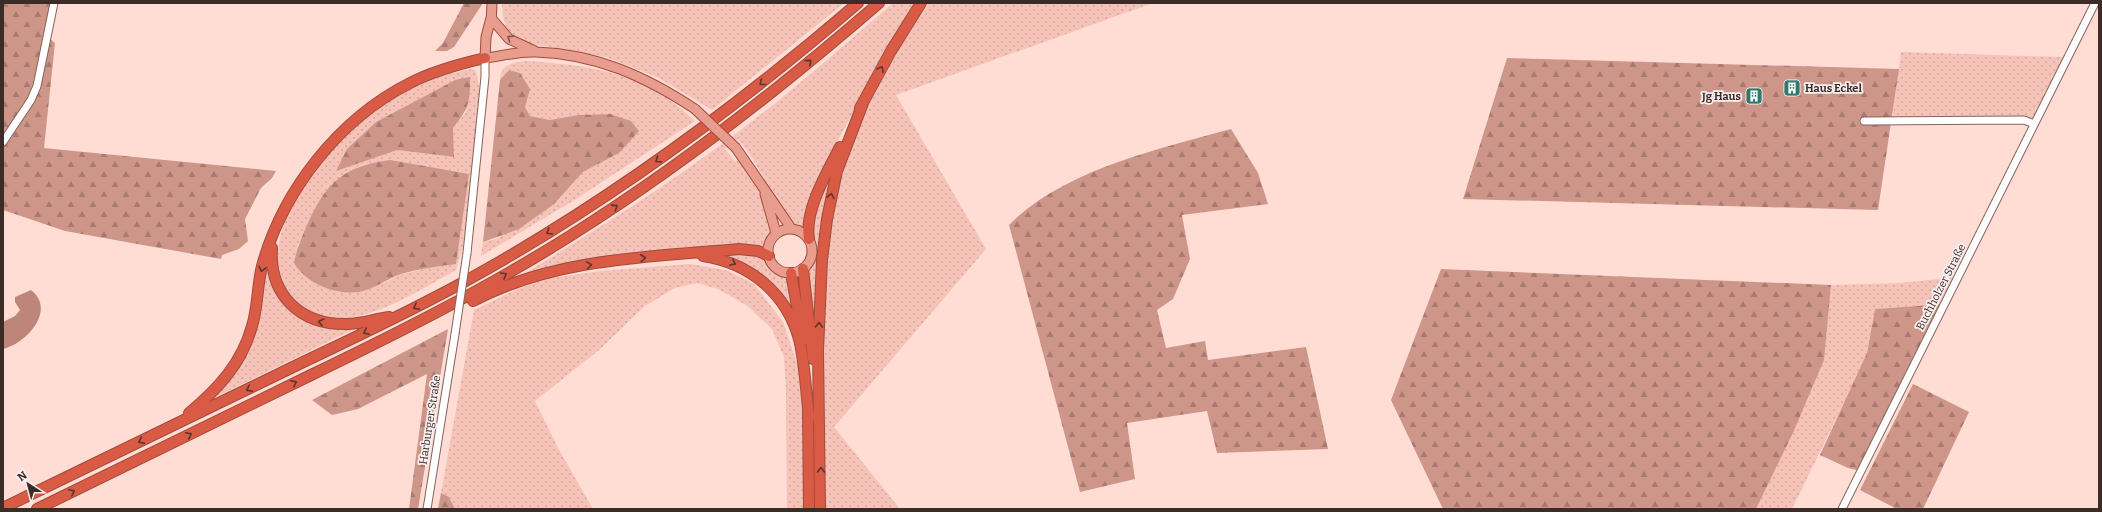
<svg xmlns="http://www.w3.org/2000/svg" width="2102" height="512" viewBox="0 0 2102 512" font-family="Bitter,serif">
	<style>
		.grass { fill: url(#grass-dots); fill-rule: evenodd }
		.forest { fill: url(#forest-firs) }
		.water { fill: #be867b }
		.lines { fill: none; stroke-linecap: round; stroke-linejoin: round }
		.minor-casing { stroke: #87635b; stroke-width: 9 }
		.major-casing { stroke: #a24b3b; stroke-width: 11 }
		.highway-casing { stroke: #a24b3b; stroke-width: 12 }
		.minor { stroke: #fff; stroke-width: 7 }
		.major { stroke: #e89d8f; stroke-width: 9 }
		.highway { stroke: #d95b45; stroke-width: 10 }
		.minor-bridge-casing { stroke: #87635b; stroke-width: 9; stroke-linecap: butt }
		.major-bridge-casing { stroke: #a24b3b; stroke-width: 11; stroke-linecap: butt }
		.minor-bridge { stroke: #fff; stroke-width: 7 }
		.major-bridge { stroke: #e89d8f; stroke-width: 9 }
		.oneway { stroke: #815951 }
		.oneway2 { stroke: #5b352e }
		.labels { text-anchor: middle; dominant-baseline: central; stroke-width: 3.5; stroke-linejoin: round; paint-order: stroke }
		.poi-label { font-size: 11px; font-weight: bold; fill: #3c2c28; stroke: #f9f0ef; text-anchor: start }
		.street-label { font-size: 11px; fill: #3c2c28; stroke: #f9f0ef }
	</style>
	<defs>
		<pattern id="grass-dots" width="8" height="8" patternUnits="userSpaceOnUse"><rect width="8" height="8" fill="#f5c3b8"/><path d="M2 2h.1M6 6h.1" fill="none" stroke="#d3a89e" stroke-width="1.8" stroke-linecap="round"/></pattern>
		<pattern id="forest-firs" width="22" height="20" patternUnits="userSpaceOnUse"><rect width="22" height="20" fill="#ce9589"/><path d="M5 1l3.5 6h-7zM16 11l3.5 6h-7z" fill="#a87a70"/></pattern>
	</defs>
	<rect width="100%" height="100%" fill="#ffddd5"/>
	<path class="grass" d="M502,3H844L712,110L657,77L606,57L516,41C505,30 502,18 502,3Z
		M893,3H916C892,41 870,80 849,120C831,153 811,189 803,226L800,227L791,222L749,153L738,139L725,149L735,161L739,159C749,176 774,207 773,227C772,233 766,242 763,247L741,245L580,261L522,275C609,223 694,168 773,105C814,72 853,37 893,3Z
		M929,3H1153L896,95L986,249L834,427L900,509H824L822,353L827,242L836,187L860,119L892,60Z
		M1901,52L2062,57L2067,58L2034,124L2024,120L1892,121Z
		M526,61C576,64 630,70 671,101C680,107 687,114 695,121L573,201L481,256L483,242L496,239L570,187L583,172L619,153L610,114L578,115L550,120L530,116L525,107L520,73L509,70L500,80C500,64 513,63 526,61Z
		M472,69L476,71L481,94L480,115L465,239L456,270C421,289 381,316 340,319C322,320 302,311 292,297C245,238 329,144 375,110C402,90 438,74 472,69ZM455,80L466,112L453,128L454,157L397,150L337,170L376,122ZM390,160L427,268L399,275L384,283L297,247L315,208L359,166Z
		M832,169L816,343L804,275L814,261L815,253L812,224L816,208Z
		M753,253L762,256L769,268L789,281L799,326L789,309L723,256V254Z
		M268,256L302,318L321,325L360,326L204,403L233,373Z
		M690,264L726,270L754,284L783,322L801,375L804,509H787L786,392L784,357L772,329L746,305L718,289L697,283L675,288L645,306L599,350L535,401L558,448L593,509H455L449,497L441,493L474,310L518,289L545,279L600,271Z
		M1958,277L1945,304L1875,309L1867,353L1860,370L1792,509H1756L1792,435L1830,298L1831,285L1901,283Z"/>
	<path class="forest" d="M3,3H51L44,34L55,43L44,148L276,171L272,178L261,188L245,219L248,241L239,249L222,255L221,259L65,231L3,210Z
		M464,3H483L454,47L447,51H435L443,43Z
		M1507,58L1899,69L1878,210L1463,199Z
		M509,70L520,73L530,89L525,107L530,116L550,120L578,115L610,114L631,121L639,131L619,153L583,172L554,204L519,229L483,242L500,80Z
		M470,77C470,103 469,108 453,128L454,157L397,150L336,171L347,149L376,122L455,80Z
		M1231,129L1258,173L1268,204L1182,215L1190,259L1173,299L1157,310L1166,348L1205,341L1208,360L1306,347L1328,449L1217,453L1207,411L1127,423L1135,479L1080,492L1009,225C1063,170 1159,149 1231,129Z
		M390,160L469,174L456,264C437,266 419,269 401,274C387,279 374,289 359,292C335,295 307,284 294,263C297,248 302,236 308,223C326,182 345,166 390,160Z
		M1441,269L1831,285L1824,360L1792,435L1756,509H1443L1391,400Z
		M1945,304L1861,471L1848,468L1820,455L1867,353L1875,309Z
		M448,329L418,509H409L427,374L358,409L332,415L312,400Z
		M1913,384L1969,412L1923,509H1897L1860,490Z
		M441,493L449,497L455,509H438Z"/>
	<path class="water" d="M31,290C57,310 26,344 3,349V322L15,316L20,310L15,302V297Z"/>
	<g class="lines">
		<g class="minor-casing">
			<path id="minor" d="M1864,121L2024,120L2034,124
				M3,142L31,100L37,86L54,3
				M467,253L485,77V58
				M427,509L455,334
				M1842,509L2095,3"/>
		</g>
		<g class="major-casing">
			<path id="major" d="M491,18L486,37L485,58C502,56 519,51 536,52C596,54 645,76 695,109
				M491,18L509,39L535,51
				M491,24L492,3
				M736,148L791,228
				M765,194L776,233
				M768 251a22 22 0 1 1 44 0a22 22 0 1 1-44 0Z"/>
		</g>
		<g class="highway-casing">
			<path id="highway" d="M860,108L891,51L921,3
				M809,239C804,211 827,172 840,147
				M272,248C269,295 300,325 347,324C360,324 375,319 389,317
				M703,256C750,263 786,293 799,339C805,364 806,392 809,418
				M803,269L813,359
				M791,273L803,340
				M473,301C554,258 650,257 739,249L758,251L769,256
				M808,412L809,509
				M189,413C218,389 242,363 252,326C258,307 257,286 262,266C283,190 339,119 410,83C433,71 459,64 485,58
				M3,508C99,461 195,415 291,368C351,339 412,311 471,278C610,201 737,107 858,3
				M37,509C127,465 218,421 309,376C398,333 486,289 570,236C680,167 781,88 879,3
				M820,509L818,350L822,260L827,219L837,171L863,103"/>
		</g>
		<use href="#minor" class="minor"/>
		<use href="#major" class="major"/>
		<use href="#highway" class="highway"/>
		<g class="minor-bridge-casing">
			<path id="minor-bridge" d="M455,334L467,253"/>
		</g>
		<g class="major-bridge-casing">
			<path id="major-bridge" d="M695,109L736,148"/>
		</g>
		<use href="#minor-bridge" class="minor-bridge"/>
		<use href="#major-bridge" class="major-bridge"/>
	</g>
	<defs><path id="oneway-chevron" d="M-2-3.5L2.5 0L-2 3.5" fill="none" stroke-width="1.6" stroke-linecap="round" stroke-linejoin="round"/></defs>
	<use class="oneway" href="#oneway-chevron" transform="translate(510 38) rotate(-146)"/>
	<g class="oneway2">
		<use href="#oneway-chevron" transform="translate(809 62) rotate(-41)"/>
		<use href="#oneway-chevron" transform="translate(881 69) rotate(-61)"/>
		<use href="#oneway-chevron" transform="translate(762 83) rotate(142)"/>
		<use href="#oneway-chevron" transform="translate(658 160) rotate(145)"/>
		<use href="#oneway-chevron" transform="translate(831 196) rotate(-78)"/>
		<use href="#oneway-chevron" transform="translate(615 207) rotate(-33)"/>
		<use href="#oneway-chevron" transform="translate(549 232) rotate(149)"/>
		<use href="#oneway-chevron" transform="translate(643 258) rotate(-6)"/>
		<use href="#oneway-chevron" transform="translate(733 263) rotate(25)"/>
		<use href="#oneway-chevron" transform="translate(589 265) rotate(-9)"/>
		<use href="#oneway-chevron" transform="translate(262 269) rotate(103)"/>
		<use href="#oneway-chevron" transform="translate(504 275) rotate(-30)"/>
		<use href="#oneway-chevron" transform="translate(416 307) rotate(152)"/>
		<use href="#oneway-chevron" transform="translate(321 322) rotate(-166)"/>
		<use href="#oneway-chevron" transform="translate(819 325) rotate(-89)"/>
		<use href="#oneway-chevron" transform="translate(366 332) rotate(154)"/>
		<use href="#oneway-chevron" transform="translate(294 383) rotate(-26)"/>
		<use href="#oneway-chevron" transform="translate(249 389) rotate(154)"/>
		<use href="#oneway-chevron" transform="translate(189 435) rotate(-26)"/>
		<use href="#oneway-chevron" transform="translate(141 441) rotate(154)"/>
		<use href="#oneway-chevron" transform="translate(821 470) rotate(-90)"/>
		<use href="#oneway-chevron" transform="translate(72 492) rotate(-26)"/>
	</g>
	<defs>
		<g id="building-square" transform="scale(0.9)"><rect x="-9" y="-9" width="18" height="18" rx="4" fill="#33786d" stroke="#f9f0ef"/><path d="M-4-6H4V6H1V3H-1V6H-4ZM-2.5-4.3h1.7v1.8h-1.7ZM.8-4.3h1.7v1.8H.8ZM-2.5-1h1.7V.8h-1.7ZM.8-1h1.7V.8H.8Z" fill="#fff"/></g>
	</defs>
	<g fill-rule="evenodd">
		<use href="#building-square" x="1792" y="88"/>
		<use href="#building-square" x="1754" y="96"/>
	</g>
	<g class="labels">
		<g class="poi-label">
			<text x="1805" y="88">Haus Eckel</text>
			<text x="1741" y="96" text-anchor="end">Jg Haus</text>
		</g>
		<g class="street-label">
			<text transform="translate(1941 287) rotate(-63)">Buchholzer Straße</text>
			<text transform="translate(430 420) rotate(-81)">Harburger Straße</text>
		</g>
	</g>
	<rect width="2102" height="512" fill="none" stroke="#3c2c28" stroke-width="8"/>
	<g transform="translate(28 484) rotate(324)" stroke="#f9f0ef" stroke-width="3" paint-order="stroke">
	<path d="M0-3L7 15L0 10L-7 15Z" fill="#3c2c28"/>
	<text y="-6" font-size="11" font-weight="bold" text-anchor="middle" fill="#3c2c28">N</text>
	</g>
</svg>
